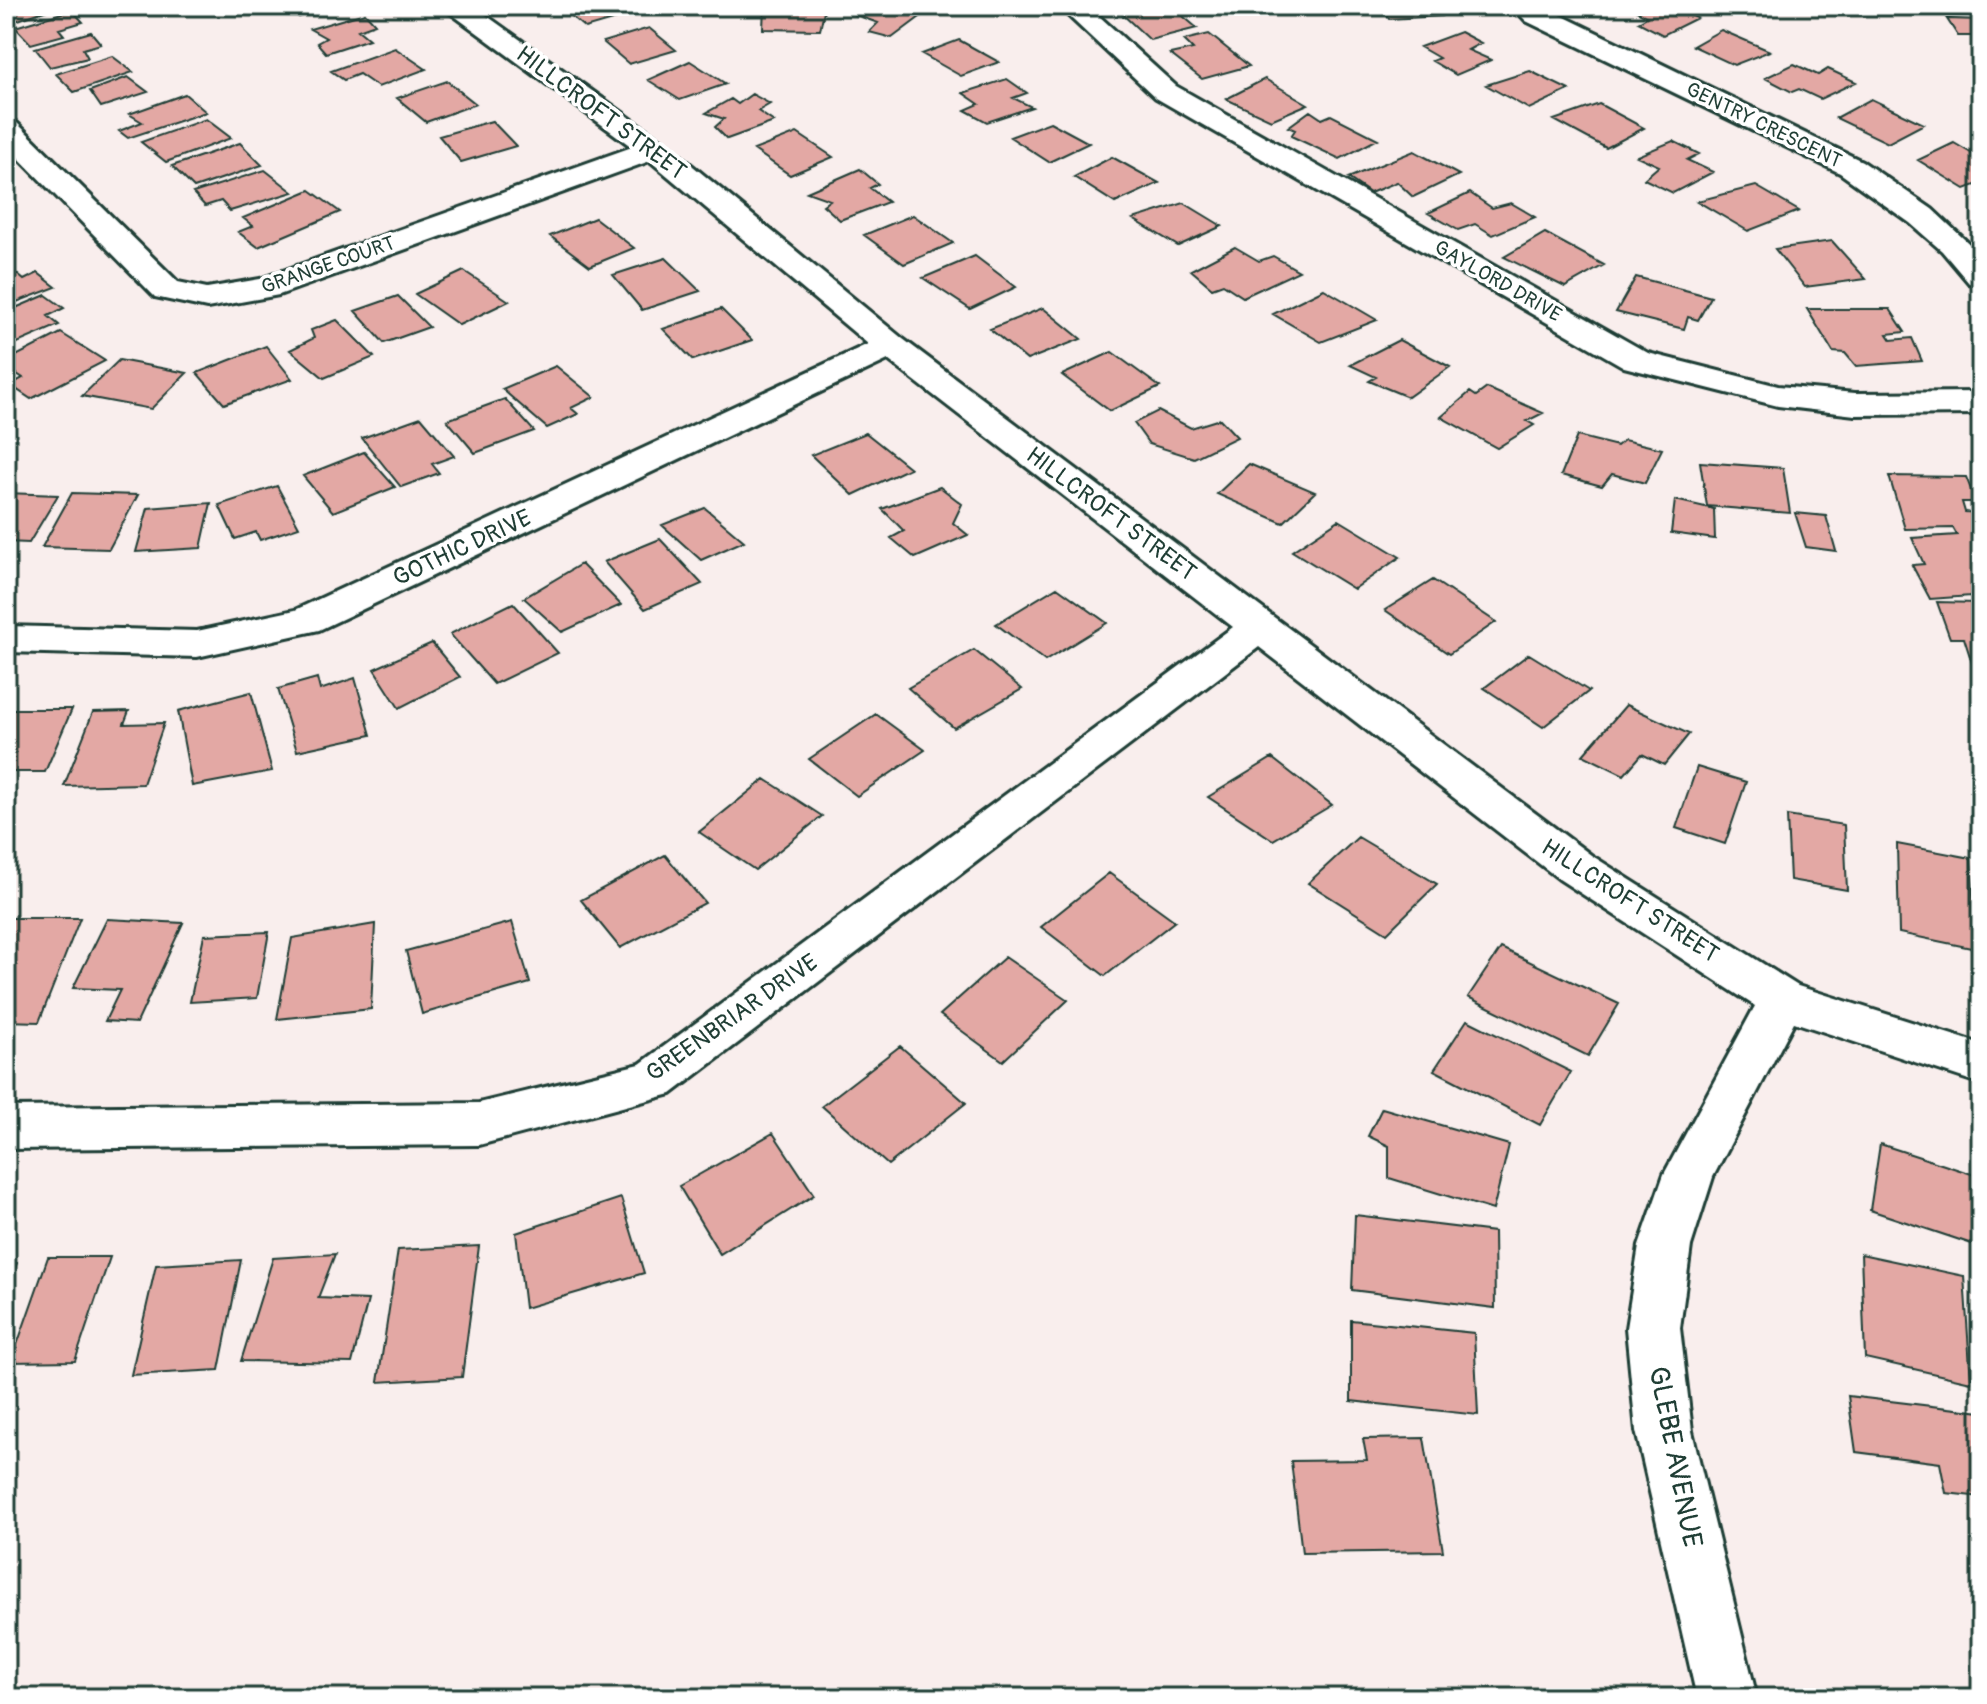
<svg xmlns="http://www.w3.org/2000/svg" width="1987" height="1704" viewBox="0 0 1987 1704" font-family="Pangolin,sans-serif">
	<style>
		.building { fill: #e3a8a4; stroke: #1f3d34; stroke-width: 2 }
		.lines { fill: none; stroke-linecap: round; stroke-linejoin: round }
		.minor-casing { stroke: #1f3d34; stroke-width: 6 }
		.minor { fill: #fff; fill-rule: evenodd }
		.labels { text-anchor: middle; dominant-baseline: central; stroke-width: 7; stroke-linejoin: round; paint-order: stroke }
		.far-street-label { font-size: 20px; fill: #1f3d34; stroke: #fff }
		.street-label { font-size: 24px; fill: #1f3d34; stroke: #fff }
		.near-street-label { font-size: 28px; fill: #1f3d34; stroke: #fff }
	</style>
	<rect width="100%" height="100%" fill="#f9eeed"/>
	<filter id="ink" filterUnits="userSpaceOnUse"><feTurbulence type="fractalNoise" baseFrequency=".0125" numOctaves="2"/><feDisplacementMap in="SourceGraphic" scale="16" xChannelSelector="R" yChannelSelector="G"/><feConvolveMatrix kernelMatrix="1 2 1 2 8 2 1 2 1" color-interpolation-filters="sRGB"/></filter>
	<g filter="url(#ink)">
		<path class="building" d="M14,6H59L12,22L6,17V9Z
			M287,6H334L299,17Z
			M637,6L643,11L585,28L560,7Z
			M764,6H825L820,30L763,29Z
			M865,6H922L932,8L892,38L869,32L878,23L853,14Z
			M1153,6H1171L1197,28L1150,40L1121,13Z
			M1381,6H1435L1441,16L1389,19Z
			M1628,6H1680L1676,9L1697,18L1663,35L1638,22L1647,17Z
			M1937,6H1979L1981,16L1946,17Z
			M72,10L83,22L59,29L64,35L31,44L15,27Z
			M365,13L375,24L358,30L369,39L326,53L317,43L326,38L310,29Z
			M1947,19L1981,20V47L1974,36H1958Z
			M649,28L676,50L629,64L603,42Z
			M1721,30L1770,51L1734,65L1693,46Z
			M91,32L101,44L83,49L88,58L50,67L35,48Z
			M1460,32L1481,43L1468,50L1491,60L1456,75L1432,61L1439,58L1420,47Z
			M1209,34L1249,66L1202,79L1170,54L1193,49L1184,40Z
			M959,40L999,62L961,76L922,54Z
			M395,48L426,69L378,87L359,74L344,80L331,71Z
			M112,56L133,72L74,92L56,74Z
			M690,61L726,84L680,100L648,80Z
			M1794,64L1818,75L1828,69L1856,82L1820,99L1799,89L1792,92L1765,78Z
			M1530,71L1569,90L1529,109L1486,85Z
			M128,77L148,92L101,107L90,91Z
			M1007,79L1027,93L1013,98L1032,107L987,122L965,110L979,104L963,93Z
			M1265,79L1308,104L1271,120L1226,99Z
			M447,81L476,104L426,122L397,98Z
			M185,94L206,112L128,138L119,131L142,122L129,114Z
			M752,94L770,104L758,111L774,122L727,139L715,127L724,119L706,113L731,99L738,104Z
			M1871,99L1924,124L1888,143L1836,118Z
			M1599,104L1644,128L1606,148L1554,120Z
			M1310,111L1322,119L1331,115L1378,139L1340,159L1291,136L1295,130L1288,127Z
			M206,119L231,138L166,162L141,142Z
			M492,121L516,146L461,162L439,136Z
			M1050,122L1089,143L1049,162L1010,137Z
			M797,133L833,157L790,175L754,150Z
			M1673,141L1699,154L1687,160L1713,172L1673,193L1644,179L1659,166L1637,156Z
			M240,143L262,165L194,188L172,166Z
			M1954,143L1981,159V183L1965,189L1918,160Z
			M1414,151L1459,175L1413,197L1397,182L1370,193L1348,178Z
			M1112,157L1159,183L1115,203L1074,177Z
			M860,169L878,184L870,188L888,202L840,220L823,205L830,200L807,192Z
			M265,170L293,192L230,211L221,201L205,206L193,193Z
			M1756,186L1799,211L1748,231L1697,201Z
			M310,190L340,212L258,247L238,232L253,226L243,218Z
			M1470,193L1492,208L1511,203L1535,217L1493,235L1475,224L1458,230L1428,213Z
			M1184,203L1222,226L1178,246L1133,219Z
			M913,215L953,243L904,264L864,235Z
			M595,218L634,248L590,266L550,236Z
			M1545,233L1604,265L1565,287L1504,257Z
			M1832,241L1866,279L1805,287L1775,249Z
			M1235,247L1259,261L1273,256L1299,271L1243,297L1223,284L1212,288L1191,270Z
			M975,256L1016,287L970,309L923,278Z
			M666,258L700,291L642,310L613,275Z
			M11,269L24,280L38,273L56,287L6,306V271Z
			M464,271L509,301L459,325L415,294Z
			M1636,277L1711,297L1698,320L1688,317L1684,329L1616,312Z
			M1324,289L1377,320L1321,342L1273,314Z
			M46,295L64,308L48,316L59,325L6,348V312Z
			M398,296L429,327L384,343L355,311Z
			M1043,308L1081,339L1027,360L990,329Z
			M721,309L752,340L693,360L663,329Z
			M1807,309H1890L1905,332L1887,334L1891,340L1912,338L1922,361L1856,366L1845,353L1833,352Z
			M337,320L374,357L324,378L290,350L314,338L311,330Z
			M61,333L105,361L31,399L10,385L23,378L6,367V361Z
			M1399,340L1450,367L1408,397L1369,381L1376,377L1350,365Z
			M266,346L292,379L224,404L197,373Z
			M1112,352L1160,387L1110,411L1062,375Z
			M119,360L187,373L151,409L82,396Z
			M556,366L594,397L571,408L578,414L547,428L502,389Z
			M1487,388L1543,413L1527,421L1534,425L1497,448L1441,417L1470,392L1476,396Z
			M505,399L534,431L475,453L447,420Z
			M1158,411L1191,428L1220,419L1237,437L1194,458L1149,444L1134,423Z
			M421,417L454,456L432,464L439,473L401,487L362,438Z
			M866,433L910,468L853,495L811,455Z
			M1577,436L1617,446L1624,440L1662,449L1645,483L1612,474L1602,486L1561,475Z
			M364,452L395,487L333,512L303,476Z
			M1700,462L1783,468L1790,513L1707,506Z
			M1249,464L1315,492L1283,523L1217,494Z
			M1889,476L1966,477L1976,502H1962L1965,512L1981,513V672H1975L1964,638H1950L1937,602L1977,603L1971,596L1930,599L1912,565L1924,564L1912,538L1957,535L1953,528L1905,529Z
			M277,486L299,527L260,540L256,532L235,539L219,505Z
			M940,487L962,504L953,523L968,535L915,558L891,538L904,531L882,509Z
			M6,493L58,495L29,543L6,542Z
			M72,493L138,495L109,549L42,547Z
			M1675,500L1714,509L1715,539L1671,533Z
			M211,503L201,548L136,552L148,508Z
			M705,508L744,541L701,560L662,525Z
			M1795,513L1826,516L1836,551L1806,547Z
			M1339,520L1400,557L1354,589L1292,551Z
			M660,539L702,584L645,609L604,562Z
			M581,564L621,605L562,632L524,598Z
			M1433,580L1496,622L1449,654L1385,610Z
			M1057,587L1107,623L1045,661L996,624Z
			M513,603L558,653L494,684L450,634Z
			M432,643L460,677L399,708L374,669Z
			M974,650L1022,689L954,728L908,688Z
			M1529,654L1589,691L1543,727L1484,688Z
			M317,678L320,690L355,678L371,735L297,751L278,689Z
			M251,692L272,771L192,786L178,711Z
			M1626,705L1689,734L1664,765L1642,754L1624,775L1583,755Z
			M6,709H72L45,772H6Z
			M129,711L124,724L164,723L143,784L64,786L93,712Z
			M876,714L925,750L857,796L809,759Z
			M1272,758L1332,805L1273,840L1208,797Z
			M1697,767L1746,782L1725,844L1676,828Z
			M765,779L822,816L755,870L699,832Z
			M1787,816L1844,825L1847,890L1790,880Z
			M1358,837L1437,884L1387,933L1308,883Z
			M1897,844L1971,858L1976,949L1899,933Z
			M665,855L705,903L620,948L581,900Z
			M1109,873L1175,921L1105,976L1041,927Z
			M6,918H80L39,1022L6,1021L9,995H6Z
			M107,919L183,923L137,1023L105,1021L120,990L73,988Z
			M512,922L530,983L422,1014L406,951Z
			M375,924L371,1009L277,1019L292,938Z
			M269,932L257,998L190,1002L204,935Z
			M1501,948L1619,1004L1588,1056L1468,997Z
			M1005,957L1068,1000L1003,1061L940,1015Z
			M1467,1020L1571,1072L1540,1125L1434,1070Z
			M900,1046L966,1103L888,1165L822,1106Z
			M1382,1108L1509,1145L1493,1210L1389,1178V1146L1368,1136Z
			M773,1133L814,1195L720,1254L679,1186Z
			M1880,1144L1981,1177V1247L1870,1210Z
			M621,1198L644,1273L525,1308L516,1233Z
			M1355,1215L1494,1232L1495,1308L1352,1290Z
			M479,1246L462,1377L378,1382L398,1250Z
			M335,1254L318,1298L368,1300L352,1363L241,1361L273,1258Z
			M1861,1254L1964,1276L1971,1382L1865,1358Z
			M48,1257H110L75,1361L11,1362Z
			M241,1260L219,1370L131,1375L156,1265Z
			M6,1263H17L6,1294Z
			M1351,1320L1474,1333L1478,1415L1351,1401Z
			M1848,1396L1981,1412V1497L1946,1493L1940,1463L1856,1452Z
			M1424,1438L1443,1551L1302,1553L1291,1461L1367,1460L1363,1439Z"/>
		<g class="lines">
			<g class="minor-casing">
				<path id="minor" d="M441,6H473L665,143L903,339L1591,855L1798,986L1981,1044V1084L1794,1022L1713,1177L1691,1246L1680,1328L1692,1431L1757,1698H1697L1636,1431L1626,1328L1639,1246L1664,1174L1755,1006L1559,879L1259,647L671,1094L479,1145L6,1149V1107L479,1103L640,1064L1233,627L888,360L319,630L197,657L6,652V626L197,631L295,610L868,344L650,161L279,295L207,308L155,297L6,145V119L16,122L178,282L207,288L260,279L632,147Z
					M1058,6H1088L1176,86L1648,353L1778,386L1855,393L1981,392V414L1855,415L1778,406L1624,367L1156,98Z
					M1512,6H1542L1862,161L1932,209L1979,253L1981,286L1969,283L1942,251L1910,223L1840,173L1526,21Z"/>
			</g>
			<use href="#minor" class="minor"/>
		</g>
	</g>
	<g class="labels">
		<g class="far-street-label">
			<text transform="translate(1764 125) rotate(26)">GENTRY CRESCENT</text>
			<text transform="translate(328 265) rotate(-19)">GRANGE COURT</text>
			<text transform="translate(1498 281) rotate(30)">GAYLORD DRIVE</text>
		</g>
		<g class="street-label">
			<text transform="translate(601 113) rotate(37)">HILLCROFT STREET</text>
			<text transform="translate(1111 514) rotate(37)">HILLCROFT STREET</text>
			<text transform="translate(462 548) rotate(-25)">GOTHIC DRIVE</text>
			<text transform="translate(1630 901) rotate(33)">HILLCROFT STREET</text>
			<text transform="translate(732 1018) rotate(-35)">GREENBRIAR DRIVE</text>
		</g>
		<g class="near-street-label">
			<text transform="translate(1675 1457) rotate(79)">GLEBE AVENUE</text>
		</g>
	</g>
	<rect width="1987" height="1704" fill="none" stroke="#fff" stroke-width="32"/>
	<rect x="16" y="16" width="1955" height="1672" fill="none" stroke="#1f3d34" stroke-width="3" filter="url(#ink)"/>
</svg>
